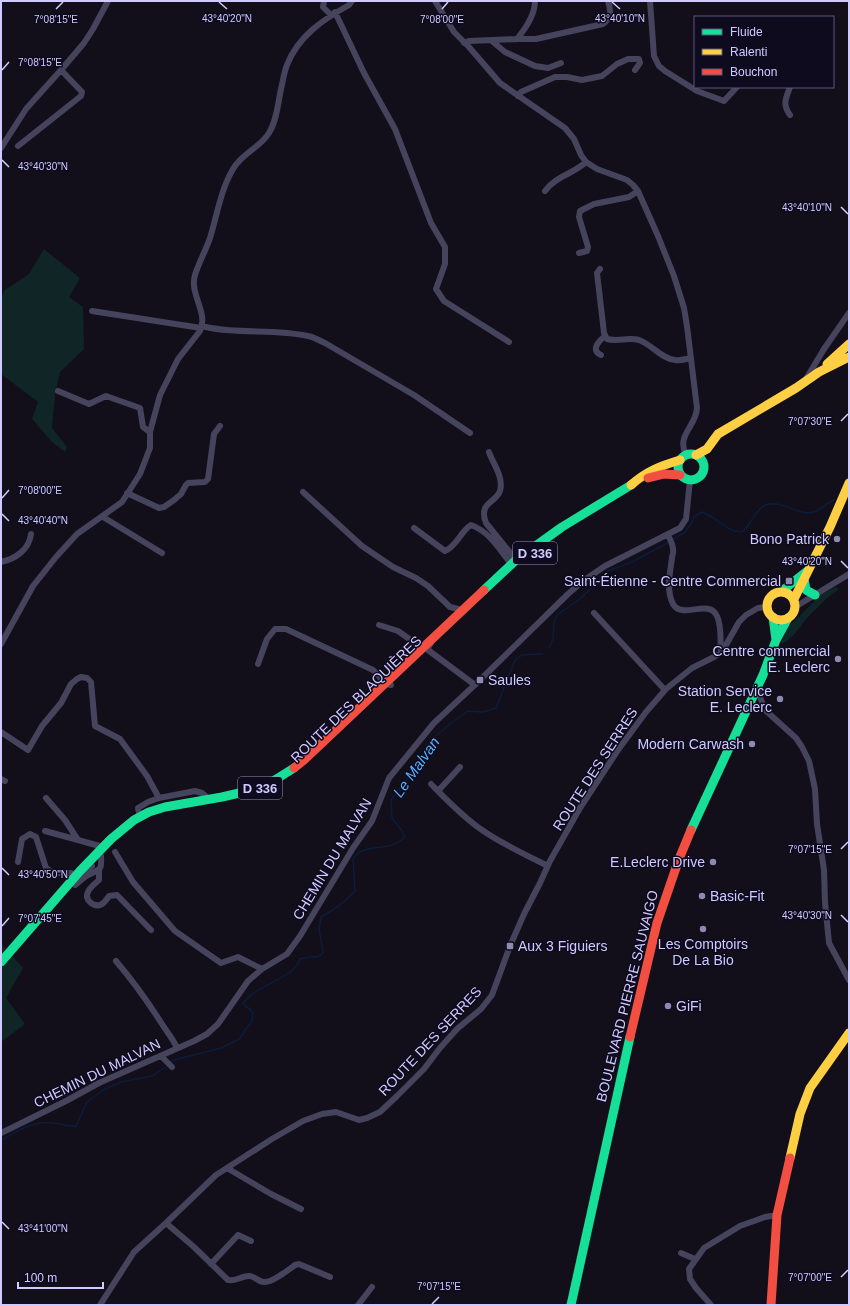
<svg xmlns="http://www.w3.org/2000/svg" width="850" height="1306" viewBox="0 0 850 1306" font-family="Helvetica,sans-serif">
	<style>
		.green { fill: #0f2526 }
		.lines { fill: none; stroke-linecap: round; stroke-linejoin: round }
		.stream { stroke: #0a1d3d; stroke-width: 1.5 }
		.street { stroke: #45445c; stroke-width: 6 }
		.fast { stroke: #16e098; stroke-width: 9 }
		.slow { stroke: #ffcf43; stroke-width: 9 }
		.jam { stroke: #f24e42; stroke-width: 9 }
		.ticks { fill: none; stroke: #cfcaff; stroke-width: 1.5 }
		.poi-dot { fill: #8d89af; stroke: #0f0b1f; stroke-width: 1.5 }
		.labels { text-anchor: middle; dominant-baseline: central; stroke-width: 3; stroke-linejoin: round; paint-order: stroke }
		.shield { fill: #0f0b1f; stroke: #9591bc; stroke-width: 1 }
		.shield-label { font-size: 13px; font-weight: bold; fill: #cfcaff }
		.poi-label { font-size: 14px; fill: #cfcaff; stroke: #0f0b1f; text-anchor: end }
		.street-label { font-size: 14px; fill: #cfcaff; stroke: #0f0b1f }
		.water-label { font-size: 15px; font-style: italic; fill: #58b2ff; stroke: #0f0b1f }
		.ticks-label { font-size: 10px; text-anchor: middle; fill: #cfcaff; stroke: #0f0b1f; stroke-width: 3; stroke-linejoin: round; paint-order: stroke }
	</style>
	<rect width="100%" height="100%" fill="#120f1a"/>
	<path class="green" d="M44,249L80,278L69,297L83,307L84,349L60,372L55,395L52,428L67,447L65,452L52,442L32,419L38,402L1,374V298L5,290L29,274Z
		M836,587L839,589C827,597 817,608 807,618C799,628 792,640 781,644L787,629L791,624L822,594Z
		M1,941L4,947L23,968L6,998L25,1024L1,1042Z"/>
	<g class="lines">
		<path class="stream" d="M672,540L684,533L691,524L694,517L702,512C715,516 726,531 740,532C748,533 754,509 766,505C781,500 793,512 807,513C820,513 823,504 834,500
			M549,648L553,639L554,623L557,615L581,598L608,571L632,562L669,542
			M170,1063L174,1060L221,1048L239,1039L252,1021L253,1014L250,1009L245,1006L243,1003C255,988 279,981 293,970C296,967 298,963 300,959L310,957H317L323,953L319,929L321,917C334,910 345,902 355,891L353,859C355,857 357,853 360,852C374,844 389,852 405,837L402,831L392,818L391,800L410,775L431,740L451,723L468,711L483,712L496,708L515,660L522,655L542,654
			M1,1141C15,1131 36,1120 54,1123C62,1124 67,1127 76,1126L87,1102L103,1090L121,1082L152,1076L167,1066"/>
		<path class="street" d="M324,1L323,7L331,15
			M435,1L454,32L469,47L500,83L565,128L574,139L581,155L586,162L597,169L627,180L633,185L638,191L658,236L674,276L684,308L687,326L697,408C696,427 676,435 686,455
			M650,1L654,56L659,66L665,71L697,91L724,101L737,87
			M335,12L364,73L395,129L431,223L445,247V264L436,289L444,301L509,342
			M517,39C526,28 535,15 535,1
			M492,41L505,52L535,66L548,68L561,63
			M464,43L469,41L517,39H536L603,24C612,17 611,10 608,1
			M518,96L521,92L555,77H567L582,80L602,76L617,64L628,59H639L640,63L635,70
			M790,115C782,104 786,98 790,87
			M18,146L81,96L82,92L61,70
			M1,148L26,109L61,70L84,43L93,29L108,1
			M545,191C556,176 573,174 586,162
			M579,253L587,251L588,247L579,217L580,211L594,204L629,197L638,191
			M600,269L597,273L604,333L607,339C618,342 628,337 639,340C651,344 662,359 675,360C680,361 686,359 691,358
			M92,311L201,328
			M202,326C237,335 273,328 308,336C314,337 320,341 325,343L414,395L470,433
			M601,355C590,350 599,341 605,336
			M806,379L824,349L849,313
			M58,391L89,404L106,396L140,408L143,427L150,432
			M489,452C493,464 504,477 500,491C496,503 478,502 486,523L516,560
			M303,492L362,546L393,567L416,578L428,586L450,607L462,610
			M127,493L159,508L164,507L174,500L181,494L186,485L188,483L205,482L208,479L214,434L220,426
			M103,517L162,553
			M414,528L445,551C457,546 460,532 471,525C489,531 500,550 511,564
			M668,535C670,539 673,545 673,549C674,552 672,555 672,558C670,573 666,590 673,604C682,620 709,598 717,616C722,626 720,642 721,653
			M1,562C15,559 29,550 31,534
			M795,607L849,574
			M594,613L665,690
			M379,625L398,631L422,648
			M431,643L429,646L428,650L475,685
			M1,644L33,586L56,557L77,534L122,502L140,474L150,448V432L160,395L178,359L200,331C209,313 189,294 195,275C199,262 206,250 210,238C217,215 221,189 233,169C242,153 260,148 269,133C277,120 278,103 281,89C283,81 284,72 287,65C298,36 324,19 349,5L352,1
			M258,664L267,639L275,629H286L373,670L379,676L384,684L391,685
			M758,687L760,697L765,710
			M750,703L765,710L796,738L802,747L809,761L815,789L817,824L824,870L825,902L829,943L849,980
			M1,732L28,750L42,726L61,703L71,684L77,679L81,677L87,678L91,682L95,726L120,739L147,776L159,798
			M1,779L5,781
			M431,784C447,800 463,817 482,830C502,844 526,855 548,866
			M438,791L460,767
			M140,817L138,808L148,802L159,798L195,791L202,793L209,799
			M45,831L78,840L65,820L46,798
			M78,840L103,847L105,846
			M115,852L133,882L175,931L221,963L238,957L262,969
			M18,862L22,839L30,834L36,837L46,868L53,873H71L76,875H79L92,866
			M99,870V880C96,883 90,887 88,892C84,899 93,907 100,905C104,904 107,899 109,896L117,895L151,930
			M75,885C79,882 84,877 88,875C100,869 102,871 101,856
			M116,961C133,981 148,1002 162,1024C167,1032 173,1039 177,1048
			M161,1056L172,1067
			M1,1133L66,1101L99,1083L194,1041L207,1034L218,1024L248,981L262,969L287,954L300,936L353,848L372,821L389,778L434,723L480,680L568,594L583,581L605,566L680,528L686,519L690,480
			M227,1168L271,1194L301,1209
			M166,1223L194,1247L228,1280C234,1282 242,1276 249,1276C255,1276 258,1282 264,1282C272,1283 288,1270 295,1265L299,1264L330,1277
			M681,1253L695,1259
			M211,1264L238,1235L251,1241
			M100,1305L134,1252L166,1223L216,1175L272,1139L303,1121L322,1114L336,1112L359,1120L367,1118L380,1112L397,1096L424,1069L440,1048L457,1029L481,1009L492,995L510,946L524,914L540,883L550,861L580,808L618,750L646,712L666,689L692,668L714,657L722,652L739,622L746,615L758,608L767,607
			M358,1305L372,1287
			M711,1305L696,1288L690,1279L689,1269L704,1248L740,1226L765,1217L777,1215"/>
		<path class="fast" d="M678 467a13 13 0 1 1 26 0a13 13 0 1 1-26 0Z
			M804,579L806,590L815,595
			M484,590L516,560L562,527L631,485
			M782,591L806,572
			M773,617L776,640
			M691,830L763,675L776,640L788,618
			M1,962L80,871L111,839L134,820L149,812L165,807L222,797L248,791L270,783L294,768
			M571,1305L630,1037"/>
		<path class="slow" d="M827,364L849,344
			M696,455L707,449L718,434L796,388L819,372L849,357
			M631,485C647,471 660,466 680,460
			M767 606a14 14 0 1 1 28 0a14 14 0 1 1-28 0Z
			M794,599L830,527L849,483
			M790,1158L800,1114L810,1088L849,1033"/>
		<path class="jam" d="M648,478L664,474L680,475
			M294,768L304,760L484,590
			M630,1037L657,923L679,859L691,830
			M771,1305L777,1215L790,1158"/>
	</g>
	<path class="ticks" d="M219,2L227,9M612,2L620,9M56,9L63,2M442,9L448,2M2,70L9,62M2,160L9,167M841,207L848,214M841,421L848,414M2,498L9,490M2,514L9,521M841,561L848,568M841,849L848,842M2,868L9,875M841,915L848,922M2,926L9,918M2,1222L9,1229M841,1277L848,1270M432,1304L439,1297"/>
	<g class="poi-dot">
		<circle cx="837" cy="539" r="4"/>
		<rect x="785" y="577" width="8" height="8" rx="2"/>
		<circle cx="838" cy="659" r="4"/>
		<rect x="476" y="676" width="8" height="8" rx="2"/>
		<circle cx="780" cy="699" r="4"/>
		<circle cx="752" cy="744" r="4"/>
		<circle cx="713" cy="862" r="4"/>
		<circle cx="702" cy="896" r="4"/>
		<circle cx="703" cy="929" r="4"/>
		<rect x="506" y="942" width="8" height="8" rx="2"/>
		<circle cx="668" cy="1006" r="4"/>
	</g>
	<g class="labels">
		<g class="shield">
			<rect x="513" y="542" width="44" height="22" rx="3"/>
			<rect x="238" y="777" width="44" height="22" rx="3"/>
		</g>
		<g class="shield-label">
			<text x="535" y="553">D 336</text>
			<text x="260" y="788">D 336</text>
		</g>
		<g class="poi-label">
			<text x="829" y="539">Bono Patrick</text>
			<text x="781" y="581">Saint-Étienne - Centre Commercial</text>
			<text x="830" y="651">Centre commercial<tspan x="830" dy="16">E. Leclerc</tspan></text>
			<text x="488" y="680" text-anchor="start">Saules</text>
			<text x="772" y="691">Station Service<tspan x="772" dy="16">E. Leclerc</tspan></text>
			<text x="744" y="744">Modern Carwash</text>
			<text x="705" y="862">E.Leclerc Drive</text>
			<text x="710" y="896" text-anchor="start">Basic-Fit</text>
			<text x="703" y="944" text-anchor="middle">Les Comptoirs<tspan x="703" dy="16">De La Bio</tspan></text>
			<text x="518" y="946" text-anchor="start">Aux 3 Figuiers</text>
			<text x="676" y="1006" text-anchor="start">GiFi</text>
		</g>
		<g class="street-label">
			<text transform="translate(356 699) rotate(-44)">ROUTE DES BLAQUIÈRES</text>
			<text transform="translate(595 769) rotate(-57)">ROUTE DES SERRES</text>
			<text transform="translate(332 859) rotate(-59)">CHEMIN DU MALVAN</text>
			<text transform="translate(627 996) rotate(-76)">BOULEVARD PIERRE SAUVAIGO</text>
			<text transform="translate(430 1041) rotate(-47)">ROUTE DES SERRES</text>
			<text transform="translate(97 1073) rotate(-26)">CHEMIN DU MALVAN</text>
		</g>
		<g class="water-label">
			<text transform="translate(416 767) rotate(-55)">Le Malvan</text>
		</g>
	</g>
	<g class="ticks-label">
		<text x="227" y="22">43°40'20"N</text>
		<text x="620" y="22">43°40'10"N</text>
		<text x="56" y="23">7°08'15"E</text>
		<text x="442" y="23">7°08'00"E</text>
		<text x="40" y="66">7°08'15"E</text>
		<text x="43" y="170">43°40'30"N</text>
		<text x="807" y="211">43°40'10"N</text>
		<text x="810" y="425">7°07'30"E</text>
		<text x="40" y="494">7°08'00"E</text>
		<text x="43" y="524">43°40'40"N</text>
		<text x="807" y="565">43°40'20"N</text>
		<text x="810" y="853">7°07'15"E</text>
		<text x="43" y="878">43°40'50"N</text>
		<text x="807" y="919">43°40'30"N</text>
		<text x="40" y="922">7°07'45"E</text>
		<text x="43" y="1232">43°41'00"N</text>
		<text x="810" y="1281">7°07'00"E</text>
		<text x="439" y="1290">7°07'15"E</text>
	</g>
	<rect width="850" height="1306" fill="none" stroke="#cfcaff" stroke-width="4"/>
	<rect x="694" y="16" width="140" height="72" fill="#0f0b1f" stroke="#5c5779"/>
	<rect x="702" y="29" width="20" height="6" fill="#16e098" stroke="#5c5779"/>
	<text x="730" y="36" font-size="12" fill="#cfcaff">Fluide</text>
	<rect x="702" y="49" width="20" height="6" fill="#ffcf43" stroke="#5c5779"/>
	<text x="730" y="56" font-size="12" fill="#cfcaff">Ralenti</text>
	<rect x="702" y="69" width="20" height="6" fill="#f24e42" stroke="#5c5779"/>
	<text x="730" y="76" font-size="12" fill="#cfcaff">Bouchon</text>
	<path d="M18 1282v6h85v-6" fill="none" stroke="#cfcaff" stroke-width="2"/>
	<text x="24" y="1282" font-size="12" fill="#cfcaff" stroke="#0f0b1f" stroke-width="3" paint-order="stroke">100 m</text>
</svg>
